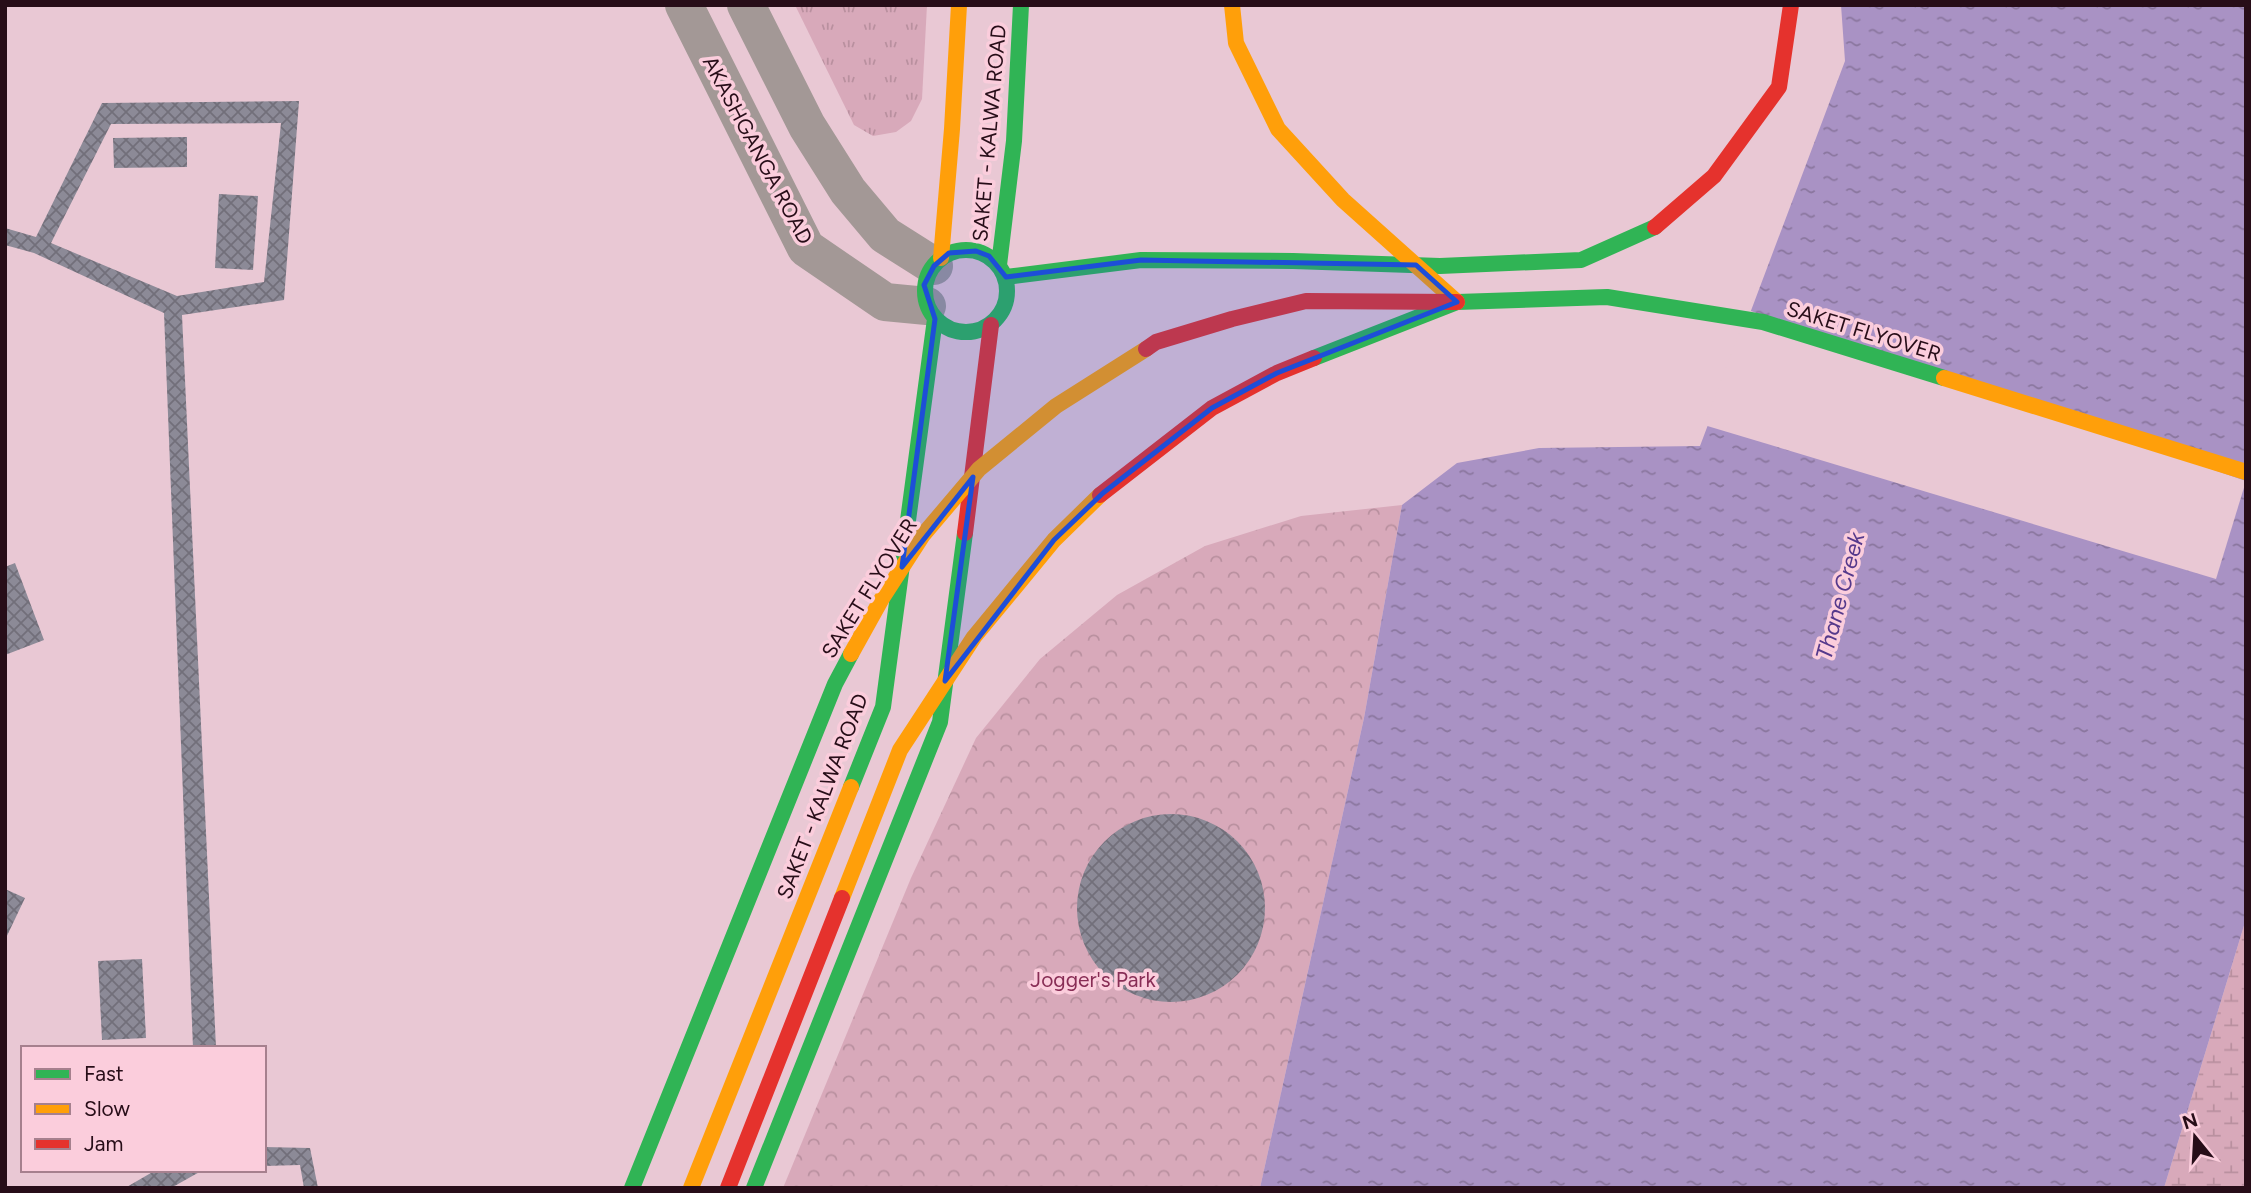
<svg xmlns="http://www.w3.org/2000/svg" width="2251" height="1193" viewBox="0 0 2251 1193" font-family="Figtree,sans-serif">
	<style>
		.grass { fill: url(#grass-tufts) }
		.wetland { fill: url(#wetland-marsh) }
		.park { fill: url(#park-crowns) }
		.water { fill: url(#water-ripples) }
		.pier { fill: #e9c8d4 }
		.building { fill: url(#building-cross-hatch); fill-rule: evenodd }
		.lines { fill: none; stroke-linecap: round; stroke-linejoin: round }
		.street { stroke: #a39896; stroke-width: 38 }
		.fast { stroke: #30b455; stroke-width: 16 }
		.slow { stroke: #ff9f0a; stroke-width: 16 }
		.jam { stroke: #e5322d; stroke-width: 16 }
		.fast-bridge { stroke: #30b455; stroke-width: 16 }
		.slow-bridge { stroke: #ff9f0a; stroke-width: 16 }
		.jam-bridge { stroke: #e5322d; stroke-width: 16 }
		.marked { fill: #1d4ed8; fill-opacity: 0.2; stroke: #1d4ed8; stroke-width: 5; stroke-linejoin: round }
		.labels { text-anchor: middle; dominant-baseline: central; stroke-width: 7; stroke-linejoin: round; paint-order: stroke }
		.street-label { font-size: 21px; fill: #270d18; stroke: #fbcddc }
		.park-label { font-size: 21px; fill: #882d55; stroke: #fbcddc }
		.water-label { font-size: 23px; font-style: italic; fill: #55398b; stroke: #fbcddc }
	</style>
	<defs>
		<pattern id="grass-tufts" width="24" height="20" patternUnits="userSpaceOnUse" patternTransform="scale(1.75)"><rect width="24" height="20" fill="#d8a9ba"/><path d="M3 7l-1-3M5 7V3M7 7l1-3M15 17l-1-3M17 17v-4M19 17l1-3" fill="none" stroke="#b9909f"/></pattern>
		<pattern id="wetland-marsh" width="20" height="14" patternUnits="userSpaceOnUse" patternTransform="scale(1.75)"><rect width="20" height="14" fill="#d8a9ba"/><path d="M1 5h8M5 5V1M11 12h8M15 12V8" fill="none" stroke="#b9909f"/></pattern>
		<pattern id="park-crowns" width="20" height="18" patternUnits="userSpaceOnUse" patternTransform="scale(1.75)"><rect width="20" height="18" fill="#d8a9ba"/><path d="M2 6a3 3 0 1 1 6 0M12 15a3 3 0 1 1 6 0" fill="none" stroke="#b9909f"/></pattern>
		<pattern id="water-ripples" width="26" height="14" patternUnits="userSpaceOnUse" patternTransform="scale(1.75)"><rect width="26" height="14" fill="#a992c4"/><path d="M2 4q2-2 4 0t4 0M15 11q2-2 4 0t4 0" fill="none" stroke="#8a769e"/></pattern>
		<pattern id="building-cross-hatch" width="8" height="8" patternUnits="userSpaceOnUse" patternTransform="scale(1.75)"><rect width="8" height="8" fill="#8c8a97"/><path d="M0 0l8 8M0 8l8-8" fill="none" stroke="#726f7a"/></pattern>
	</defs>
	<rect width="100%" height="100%" fill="#e9c8d4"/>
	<path class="grass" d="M795,5H927L922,99L911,121L896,132L873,136L854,125Z"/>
	<path class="wetland" d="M2246,919V1188H2164Z"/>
	<path class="park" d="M1402,505L1364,718L1260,1188H783L911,878L976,738L1040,659L1117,595L1205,546L1301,516Z"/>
	<path class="water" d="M1841,5H2246V919L2164,1188H1260L1364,718L1402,505L1457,463L1539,448L1700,446L1845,61Z"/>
	<path class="pier" d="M1748,310L2246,481L2216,579L1704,425Z"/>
	<path class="building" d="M299,101L284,300L182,315L216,1048H193L164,313L34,253L5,245V228L36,237L102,103ZM281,123L264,282L177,296L51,243L111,124Z
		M187,137V167L114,168L113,138Z
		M219,194L258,196L253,270L215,268Z
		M15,563L44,640L5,655V567Z
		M1077 908a94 94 0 1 1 188 0a94 94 0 1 1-188 0Z
		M5,889L25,898L5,940Z
		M142,959L146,1038L102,1040L98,961Z
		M264,1147L310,1148L318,1188H304L300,1165L264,1166Z
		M156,1170H203L171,1188H125Z"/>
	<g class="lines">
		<path class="street" d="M684,5L806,248L885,302L927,306
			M746,5L807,126L848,191L885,235L934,266"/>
		<path class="fast" d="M925 291a41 41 0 1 1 82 0a41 41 0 1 1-82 0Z
			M999,265L1014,141L1021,5
			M1006,277L1141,260L1293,261L1440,266L1581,260L1655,227
			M1457,302L1607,297L1763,322L1944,378
			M851,787L883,707L935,319
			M754,1188L940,722L965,533"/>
		<path class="slow" d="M941,258L952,129L959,5
			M1944,378L2246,472
			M691,1188L851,787"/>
		<path class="jam" d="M1655,227L1714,176L1779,87L1791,5
			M965,533L991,325"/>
		<path class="fast-bridge" d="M1314,358L1457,302
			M632,1188L835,684L851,654"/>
		<path class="slow-bridge" d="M1232,5L1236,43L1278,129L1343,200L1457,302
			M851,654L881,600L923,535L979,469L1056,406L1146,349
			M842,898L900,750L974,637L1054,540L1100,495"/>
		<path class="jam-bridge" d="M1146,349L1156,342L1232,319L1306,301L1457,302
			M1100,495L1212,408L1277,373L1314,358
			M728,1188L842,898"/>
	</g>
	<path class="marked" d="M976,251L989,256L1006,277L1141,260L1416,265L1457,302L1277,373L1212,408L1103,493L1054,540L945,681L973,477L902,567L935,319L924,285L934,266L949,253Z"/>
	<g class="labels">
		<g class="street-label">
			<text transform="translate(989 133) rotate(-85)">SAKET - KALWA ROAD</text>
			<text transform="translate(758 150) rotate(62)">AKASHGANGA ROAD</text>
			<text transform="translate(1864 331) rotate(17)">SAKET FLYOVER</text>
			<text transform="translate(869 588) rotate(-58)">SAKET FLYOVER</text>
			<text transform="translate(822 796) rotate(-69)">SAKET - KALWA ROAD</text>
		</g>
		<g class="park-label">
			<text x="1093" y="979">Jogger's Park</text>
		</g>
		<g class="water-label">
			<text transform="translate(1840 596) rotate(-75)">Thane Creek</text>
		</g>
	</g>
	<rect width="2251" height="1193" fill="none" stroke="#270d18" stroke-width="14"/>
	<rect x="21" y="1046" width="245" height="126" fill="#fbcddc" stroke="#a6808e" stroke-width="2"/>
	<rect x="35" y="1069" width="35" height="10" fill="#30b455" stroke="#a6808e" stroke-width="2"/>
	<text x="84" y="1081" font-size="21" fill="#270d18">Fast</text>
	<rect x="35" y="1104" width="35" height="10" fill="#ff9f0a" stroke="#a6808e" stroke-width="2"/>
	<text x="84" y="1116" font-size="21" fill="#270d18">Slow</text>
	<rect x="35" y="1139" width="35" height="10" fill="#e5322d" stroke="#a6808e" stroke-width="2"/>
	<text x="84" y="1151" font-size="21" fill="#270d18">Jam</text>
	<g transform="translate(2195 1137) rotate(342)" stroke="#fbcddc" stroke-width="5" paint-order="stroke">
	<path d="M0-5L12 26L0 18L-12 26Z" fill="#270d18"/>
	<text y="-10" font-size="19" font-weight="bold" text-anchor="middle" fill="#270d18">N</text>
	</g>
</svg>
